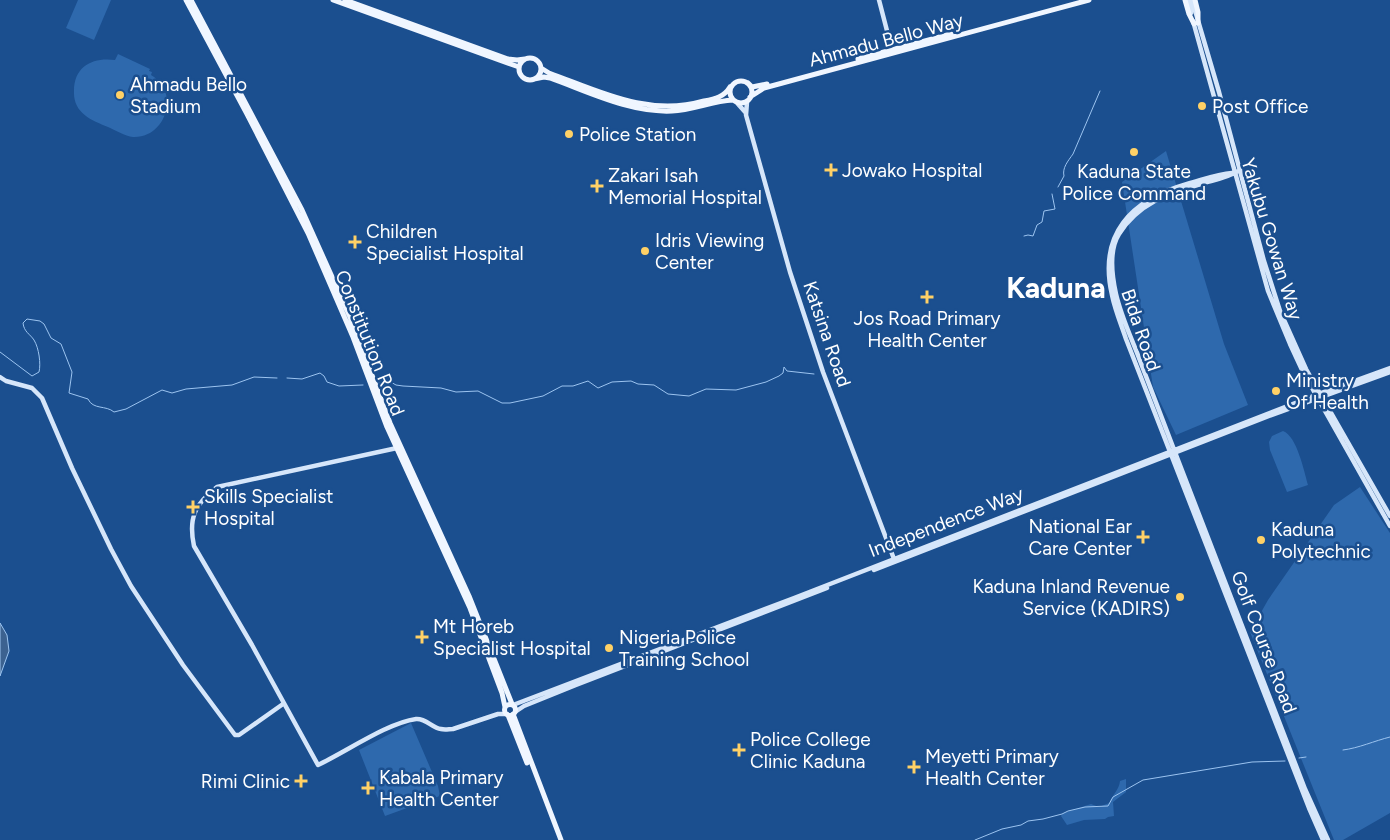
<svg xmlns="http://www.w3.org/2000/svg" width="1390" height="840" viewBox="0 0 1390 840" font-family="Figtree,sans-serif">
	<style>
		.green { fill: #2e69ad }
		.water { fill: #3c6290; stroke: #9cc4f0 }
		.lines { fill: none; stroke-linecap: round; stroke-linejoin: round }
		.stream { stroke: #9cc4f0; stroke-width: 1 }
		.secondary { stroke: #d6e6fa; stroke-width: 4.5 }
		.primary { stroke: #f0f6ff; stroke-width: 5 }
		.poi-dot { fill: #ffd166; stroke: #1b4f8f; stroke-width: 2 }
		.labels { text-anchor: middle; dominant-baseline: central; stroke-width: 5; stroke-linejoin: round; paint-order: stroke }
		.street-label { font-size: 19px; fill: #fff; stroke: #1b4f8f }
		.poi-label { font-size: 19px; fill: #fff; stroke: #1b4f8f; text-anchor: start }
		.town-label { font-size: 29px; font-weight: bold; fill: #fff; stroke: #1b4f8f }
	</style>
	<rect width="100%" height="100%" fill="#1b4f8f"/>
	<path class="green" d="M78,0H111L94,40L66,28Z
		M118,54L150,69L149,71L152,72L151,75C161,81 168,92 167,104C166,122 152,138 133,137C125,136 115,130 108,127C91,120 73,113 74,91C74,66 93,57 115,60Z
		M1166,151L1224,344L1248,405L1176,435L1153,387L1122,182Z
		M1283,431C1297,436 1304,471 1308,485L1287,492L1270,450L1269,442L1272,436Z
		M1360,487L1390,533V813L1343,840H1334L1250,632L1268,600L1334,505Z
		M411,723L438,786L440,796L385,816L359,750Z
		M1126,779V792L1113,802L1114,816L1108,817L1105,819L1084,820L1067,825L1061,816L1063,813L1091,804L1099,807L1109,803C1113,794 1119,790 1120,781Z"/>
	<path class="water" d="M0,623L7,635L9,651L0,676Z"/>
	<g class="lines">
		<path class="stream" d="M1058,187L1064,176C1062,168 1068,161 1073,154L1100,91
			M1024,236L1028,235L1033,236L1037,225L1042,222L1044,211L1055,209L1052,194
			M0,352L32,376L39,372C41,364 39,348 34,340C30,334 24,332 23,323L27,319L40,321L44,324L51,338L61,344L72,372L69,393L88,399C93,410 106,405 114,412L126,409L162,390L172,393L186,389L232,385L254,377L277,378
			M287,378L302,379L320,373L324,376L327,382L339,386L363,385
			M379,383L389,381L396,385L403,386L441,388L456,392L478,391L502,403H510L543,396L562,386H573L588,381L598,388L612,382L631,381L638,384L654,385L668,394L689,396L706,389L736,390L766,382L779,376L783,373L784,367L787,371L814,374
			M1343,750C1359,748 1374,741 1390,737
			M1299,758L1306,757
			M975,840L1002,829L1021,825L1028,821L1043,819L1062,814L1068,811L1085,807L1108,806L1113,797L1143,780L1252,762L1285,761"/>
		<path class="secondary" d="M879,0L892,50
			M1188,0L1191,13
			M1192,0L1219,92L1264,261L1280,311L1306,369L1390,516
			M1193,21L1268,291L1290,344L1303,372L1390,526
			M747,102L746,115L790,272L823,372L894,559
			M738,104L746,113
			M1240,170C1228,178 1214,180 1201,184C1168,193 1138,204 1119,234C1109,250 1112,276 1116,294C1121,316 1131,337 1139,358C1152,392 1165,426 1178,460C1220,570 1263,679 1305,789L1328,840
			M1232,173C1217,174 1202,180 1187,184C1131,200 1098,234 1112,295C1115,310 1121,324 1126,339L1309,808L1323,840
			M0,377L6,381L32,388L42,398L72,468L111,549L131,586L183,665L235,735H239L283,704
			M397,448L217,487C195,504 188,518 194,546L252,645L318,765C346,752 387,723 416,719C426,718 432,728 441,729C445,730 449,729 453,729L498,714H507
			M874,570L1269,416L1390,372
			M513,705L794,598L1321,393L1390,368
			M515,712L524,706L576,685L827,588"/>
		<path class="primary" d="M186,0L247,114L308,233L353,337L387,427L470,608L502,693L505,707
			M191,0L302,210L350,317L390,423L469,596L512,704
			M333,0L519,67
			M345,0L508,59L517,60L525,59
			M1185,0L1189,14L1194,24
			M1195,0L1198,12V23
			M519 69a11 11 0 1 1 22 0a11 11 0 1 1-22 0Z
			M858,59L951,34
			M541,68L549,73C601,92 648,117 704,101C715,99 724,97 730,87
			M534,79L544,77L550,78C589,92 630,113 672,111C693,110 712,101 733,100
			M730 92a11 11 0 1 1 22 0a11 11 0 1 1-22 0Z
			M748,83L752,87L767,84
			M750,97L764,88L1089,0
			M504.5 710a5.5 5.5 0 1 1 11 0a5.5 5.5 0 1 1-11 0Z
			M513,714L561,840
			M508,715L527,763"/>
	</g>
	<g class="poi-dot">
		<circle cx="120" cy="95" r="5"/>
		<circle cx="1202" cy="106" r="5"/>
		<circle cx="569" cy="134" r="5"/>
		<circle cx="1134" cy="152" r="5"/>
		<path d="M828.5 162.5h5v5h5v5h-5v5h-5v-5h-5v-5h5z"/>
		<path d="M594.5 178.5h5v5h5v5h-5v5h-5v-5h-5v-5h5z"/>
		<path d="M352.5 234.5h5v5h5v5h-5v5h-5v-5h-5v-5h5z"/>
		<circle cx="645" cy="251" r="5"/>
		<path d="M924.5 289.5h5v5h5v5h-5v5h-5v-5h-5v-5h5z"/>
		<circle cx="1276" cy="391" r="5"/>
		<path d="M190.5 499.5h5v5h5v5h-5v5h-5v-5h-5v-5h5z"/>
		<path d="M1140.5 529.5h5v5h5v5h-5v5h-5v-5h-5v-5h5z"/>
		<circle cx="1261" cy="540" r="5"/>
		<circle cx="1180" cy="597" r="5"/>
		<path d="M419.5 629.5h5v5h5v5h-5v5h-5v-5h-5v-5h5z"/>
		<circle cx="609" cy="648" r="5"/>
		<path d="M736.5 742.5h5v5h5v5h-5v5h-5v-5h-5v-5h5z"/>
		<path d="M911.5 759.5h5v5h5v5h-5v5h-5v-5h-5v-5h5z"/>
		<path d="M298.5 773.5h5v5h5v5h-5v5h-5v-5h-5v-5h5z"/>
		<path d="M365.5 780.5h5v5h5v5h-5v5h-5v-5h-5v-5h5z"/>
	</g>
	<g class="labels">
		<g class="street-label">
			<text transform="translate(886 40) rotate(-15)">Ahmadu Bello Way</text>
			<text transform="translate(1272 239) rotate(73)">Yakubu Gowan Way</text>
			<text transform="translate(1141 330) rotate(71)">Bida Road</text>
			<text transform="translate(827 334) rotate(71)">Katsina Road</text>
			<text transform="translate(370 343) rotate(68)">Constitution Road</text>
			<text transform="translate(946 522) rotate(-21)">Independence Way</text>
			<text transform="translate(1264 642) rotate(69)">Golf Course Road</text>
		</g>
		<g class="poi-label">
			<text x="130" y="84">Ahmadu Bello<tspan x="130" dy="22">Stadium</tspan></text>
			<text x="1212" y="106">Post Office</text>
			<text x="579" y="134">Police Station</text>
			<text x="842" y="170">Jowako Hospital</text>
			<text x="1134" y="171" text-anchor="middle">Kaduna State<tspan x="1134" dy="22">Police Command</tspan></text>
			<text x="608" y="175">Zakari Isah<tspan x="608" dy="22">Memorial Hospital</tspan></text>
			<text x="366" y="231">Children<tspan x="366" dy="22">Specialist Hospital</tspan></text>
			<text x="655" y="240">Idris Viewing<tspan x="655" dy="22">Center</tspan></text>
			<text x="927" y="318" text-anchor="middle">Jos Road Primary<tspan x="927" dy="22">Health Center</tspan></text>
			<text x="1286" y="380">Ministry<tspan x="1286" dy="22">Of Health</tspan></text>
			<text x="204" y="496">Skills Specialist<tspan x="204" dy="22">Hospital</tspan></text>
			<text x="1132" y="526" text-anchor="end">National Ear<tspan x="1132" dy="22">Care Center</tspan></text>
			<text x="1271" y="529">Kaduna<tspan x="1271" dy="22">Polytechnic</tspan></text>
			<text x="1170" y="586" text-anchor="end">Kaduna Inland Revenue<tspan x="1170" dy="22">Service (KADIRS)</tspan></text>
			<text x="433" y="626">Mt Horeb<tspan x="433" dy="22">Specialist Hospital</tspan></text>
			<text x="619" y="637">Nigeria Police<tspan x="619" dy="22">Training School</tspan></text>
			<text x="750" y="739">Police College<tspan x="750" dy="22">Clinic Kaduna</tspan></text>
			<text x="925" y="756">Meyetti Primary<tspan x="925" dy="22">Health Center</tspan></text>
			<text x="379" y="777">Kabala Primary<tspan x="379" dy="22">Health Center</tspan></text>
			<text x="290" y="781" text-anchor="end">Rimi Clinic</text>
		</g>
		<g class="town-label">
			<text x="1056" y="287">Kaduna</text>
		</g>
	</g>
</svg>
